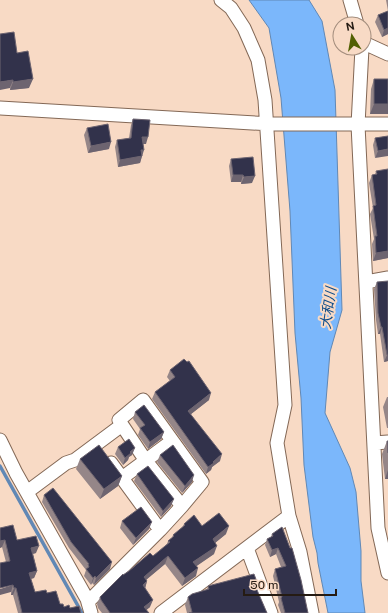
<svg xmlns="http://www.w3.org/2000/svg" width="388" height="613" viewBox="0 0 388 613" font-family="'Public Sans','Noto Sans JP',sans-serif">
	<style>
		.water { fill: #7bb7fb; stroke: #6188b5 }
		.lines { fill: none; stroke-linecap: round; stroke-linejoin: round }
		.stream { stroke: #6188b5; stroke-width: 3.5 }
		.minor-casing { stroke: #836856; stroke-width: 15 }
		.minor { stroke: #fff; stroke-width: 13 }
		.wall { fill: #958688 }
		.shaded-wall { fill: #6d6470 }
		.building { fill: #32324b; stroke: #6d6470 }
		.labels { text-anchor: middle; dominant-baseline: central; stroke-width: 4; stroke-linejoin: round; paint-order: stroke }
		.water-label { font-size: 14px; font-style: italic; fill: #0d4c89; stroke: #f8dac5 }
	</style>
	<rect width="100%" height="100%" fill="#f8dac5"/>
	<path class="water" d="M249,0H309L322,21L335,90L342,310L330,352L325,413L350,468L356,492L361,551V581L365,613H328L318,563L317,553L313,537L304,465L301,398L295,333L290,211L281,98L269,28Z"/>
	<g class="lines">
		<path class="stream" d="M0,466L82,613"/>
		<g class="minor-casing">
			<path id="minor" d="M221,0L231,8L244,28L258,60L265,100L285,405L277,443L289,516L300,552L312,613
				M350,0L357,24
				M364,43L388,54
				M362,48L358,125L378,528L388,573
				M0,108L271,124H388
				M366,282L388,278
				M122,425L119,420L143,400L202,482L182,506
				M0,440L16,473L87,599L91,613
				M374,443L388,442
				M111,463L160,530
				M122,478L172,441
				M27,492L66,463L75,460L122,425L146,461L182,506L160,530L88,602
				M247,548L271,613
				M161,613L289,516"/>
		</g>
		<use href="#minor" class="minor"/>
	</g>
	<path class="wall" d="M386,0H388V34L382,37L375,22L378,15L388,11Z
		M17,53L29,88L10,90V88Z
		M374,79H388V114H370L371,89Z
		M133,119L146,144H143L142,155L140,163L118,167L115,147L117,140L129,138L131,125Z
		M87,128L109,149L88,153L84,135Z
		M388,136L375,158L373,145L375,138Z
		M231,159L252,183L241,184V182H231L229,166Z
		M376,171L388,258L373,261L372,244L374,239L370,214L373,208L369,183L372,175H375Z
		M377,282L388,361L384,362L380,334H378L376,320L374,289Z
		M170,370L209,400L191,414L220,461L212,467L211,470L206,474L152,399L155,392L170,381L167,377Z
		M387,397H388V428H387L383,407Z
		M135,412L164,432L161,439L148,449L138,435L140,429L133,419Z
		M387,441H388V479H385L382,454Z
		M118,447L132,455L129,457L128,460L123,465L115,454Z
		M160,455L192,482L182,493L157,462Z
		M80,459L122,476L118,486L100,499L76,469Z
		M137,474L171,506L161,517L134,481Z
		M44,495L110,569L94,585L92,583L91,585L84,576L86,570L69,548L42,502Z
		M122,521L149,529L133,545L120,528Z
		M184,524L202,526L226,534L215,543L214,554L196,566V576L182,586L165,564L146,580L147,581L145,588L150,607L146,610L149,613H102L98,608L97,604L100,597L123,575L153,556L167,544L168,541L172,538L173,535L182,528Z
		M0,528L36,553L33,554L37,571L34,578L31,579L35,592L47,593L60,604L64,607L70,608L81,613H18L13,595H11V592L6,562L2,547L0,548Z
		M272,534L308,613H281L278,605L279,602L273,576L275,569L281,567L276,554L270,557L265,545L267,539L271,537Z
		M257,582L255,586L267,613H187L185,605L188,597L207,589L208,586Z"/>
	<path class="shaded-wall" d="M388,28V34L382,37L384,30Z
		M33,79L29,88L10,90L13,82Z
		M13,80L10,88L0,90V82Z
		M374,104H388V114H370Z
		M142,137H148L146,144H140Z
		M111,142L109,149L88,153L91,146Z
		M388,149V156L375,158L378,151Z
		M141,150H144L140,163L118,167L120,160Z
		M233,175H243L241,182H231Z
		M255,176L252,183L241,184L244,177Z
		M388,251V258L373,261L376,253Z
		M381,327H382L380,334H378Z
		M387,355H388V361L384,362Z
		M211,393L209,400L186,418L188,411Z
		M164,432L161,439L148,449L150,442Z
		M135,448L132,455L129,457L128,460L123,465L125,458L130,452Z
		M222,454L220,461L212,467L211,470L206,474L208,467L213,462Z
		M388,470V479H385Z
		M194,475L192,482L182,493L185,486Z
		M122,476L118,486L100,499L104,489Z
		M174,499L171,506L161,517L163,511Z
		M152,522L149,529L133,545L136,538Z
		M229,526L226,534L210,547L213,539Z
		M5,540L2,547L0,548V541Z
		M39,546L36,553L28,555L31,548Z
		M217,546L214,554L191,570L193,562Z
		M278,548L276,554L270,557L272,550Z
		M168,556L165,564L141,584L144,577Z
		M112,562L110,569L94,585L96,578Z
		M198,568L196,576L182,586L185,578Z
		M37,571L34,578L26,580L29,573Z
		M95,576L92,583L91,585L93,578Z
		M147,581L145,589L143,585Z
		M13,585L11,592L0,595V589Z
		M14,588H16L13,595H11Z
		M153,600L150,607L143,613L144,607Z"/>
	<path class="building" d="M388,11V28L384,30L378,15Z
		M14,32L17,53L28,51L33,79L13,82V80L0,82V34Z
		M374,79H388V104H374Z
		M133,119L150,120L148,137H142L144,150H141L142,156L120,160L117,140L131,138Z
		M108,124L111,142L91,146L87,128Z
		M388,136V149L378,151L375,138Z
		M253,157L255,176L244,177L243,175H233L231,159Z
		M388,169V251L376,253L375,236H377L373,206L376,205L372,175L377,174L376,171Z
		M388,281V355H387L382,327H381L378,313L377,282Z
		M184,359L187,362L189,361L211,393L188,411L222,454L213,462L214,463L208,467L155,392L175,377L170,370Z
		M144,405L164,432L150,442L140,428L145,425L135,412Z
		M129,439L135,448L130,452L131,453L125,458L118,447Z
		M387,441H388V453Z
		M99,445L122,476L104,489L80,459Z
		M173,445L194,475L185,486L160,455Z
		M148,466L174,499L163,511L137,474Z
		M53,488L112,562L96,578L95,576L93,578L86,569L89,567L88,564H89L71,542L44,495Z
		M141,507L152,522L136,538L122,521Z
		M219,513L229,526L213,539L217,546L193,562L198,568L185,578L168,556L144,577L147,581L143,585L153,600L144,607L149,613H110L101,600L100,597L123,574V575L129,571L150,553L153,556L170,542L168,541L174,536L173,535L185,525L184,524L194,515L202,526Z
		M13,525L17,540L36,536L39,546L31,548L37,571L29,573L35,592L46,590L47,593L56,591L60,604H63L64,607L69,605L70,608L79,606L81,613H22L16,588H14L13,585L0,588V563L10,561L5,540L0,541V528Z
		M282,527L290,548H292L301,580L308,613H285L281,598L282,597L275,569L286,566L278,548L272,550L267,539L273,536L272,534Z
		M254,574L257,582L254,583L267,613H189L192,612L188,597L192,594L209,589L208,586Z"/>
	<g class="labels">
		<g class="water-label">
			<text transform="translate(328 308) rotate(-82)">大和川</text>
		</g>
	</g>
	<g transform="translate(352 36) rotate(349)"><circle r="19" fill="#f8dac5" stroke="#a48e7e"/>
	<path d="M0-3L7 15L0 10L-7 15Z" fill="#526002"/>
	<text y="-6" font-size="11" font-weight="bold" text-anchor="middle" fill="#251b13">N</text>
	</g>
	<path d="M244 589v6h92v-6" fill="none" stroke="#251b13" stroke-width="2"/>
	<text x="250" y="589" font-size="12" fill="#251b13" stroke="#f8dac5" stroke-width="3" paint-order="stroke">50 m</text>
</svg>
